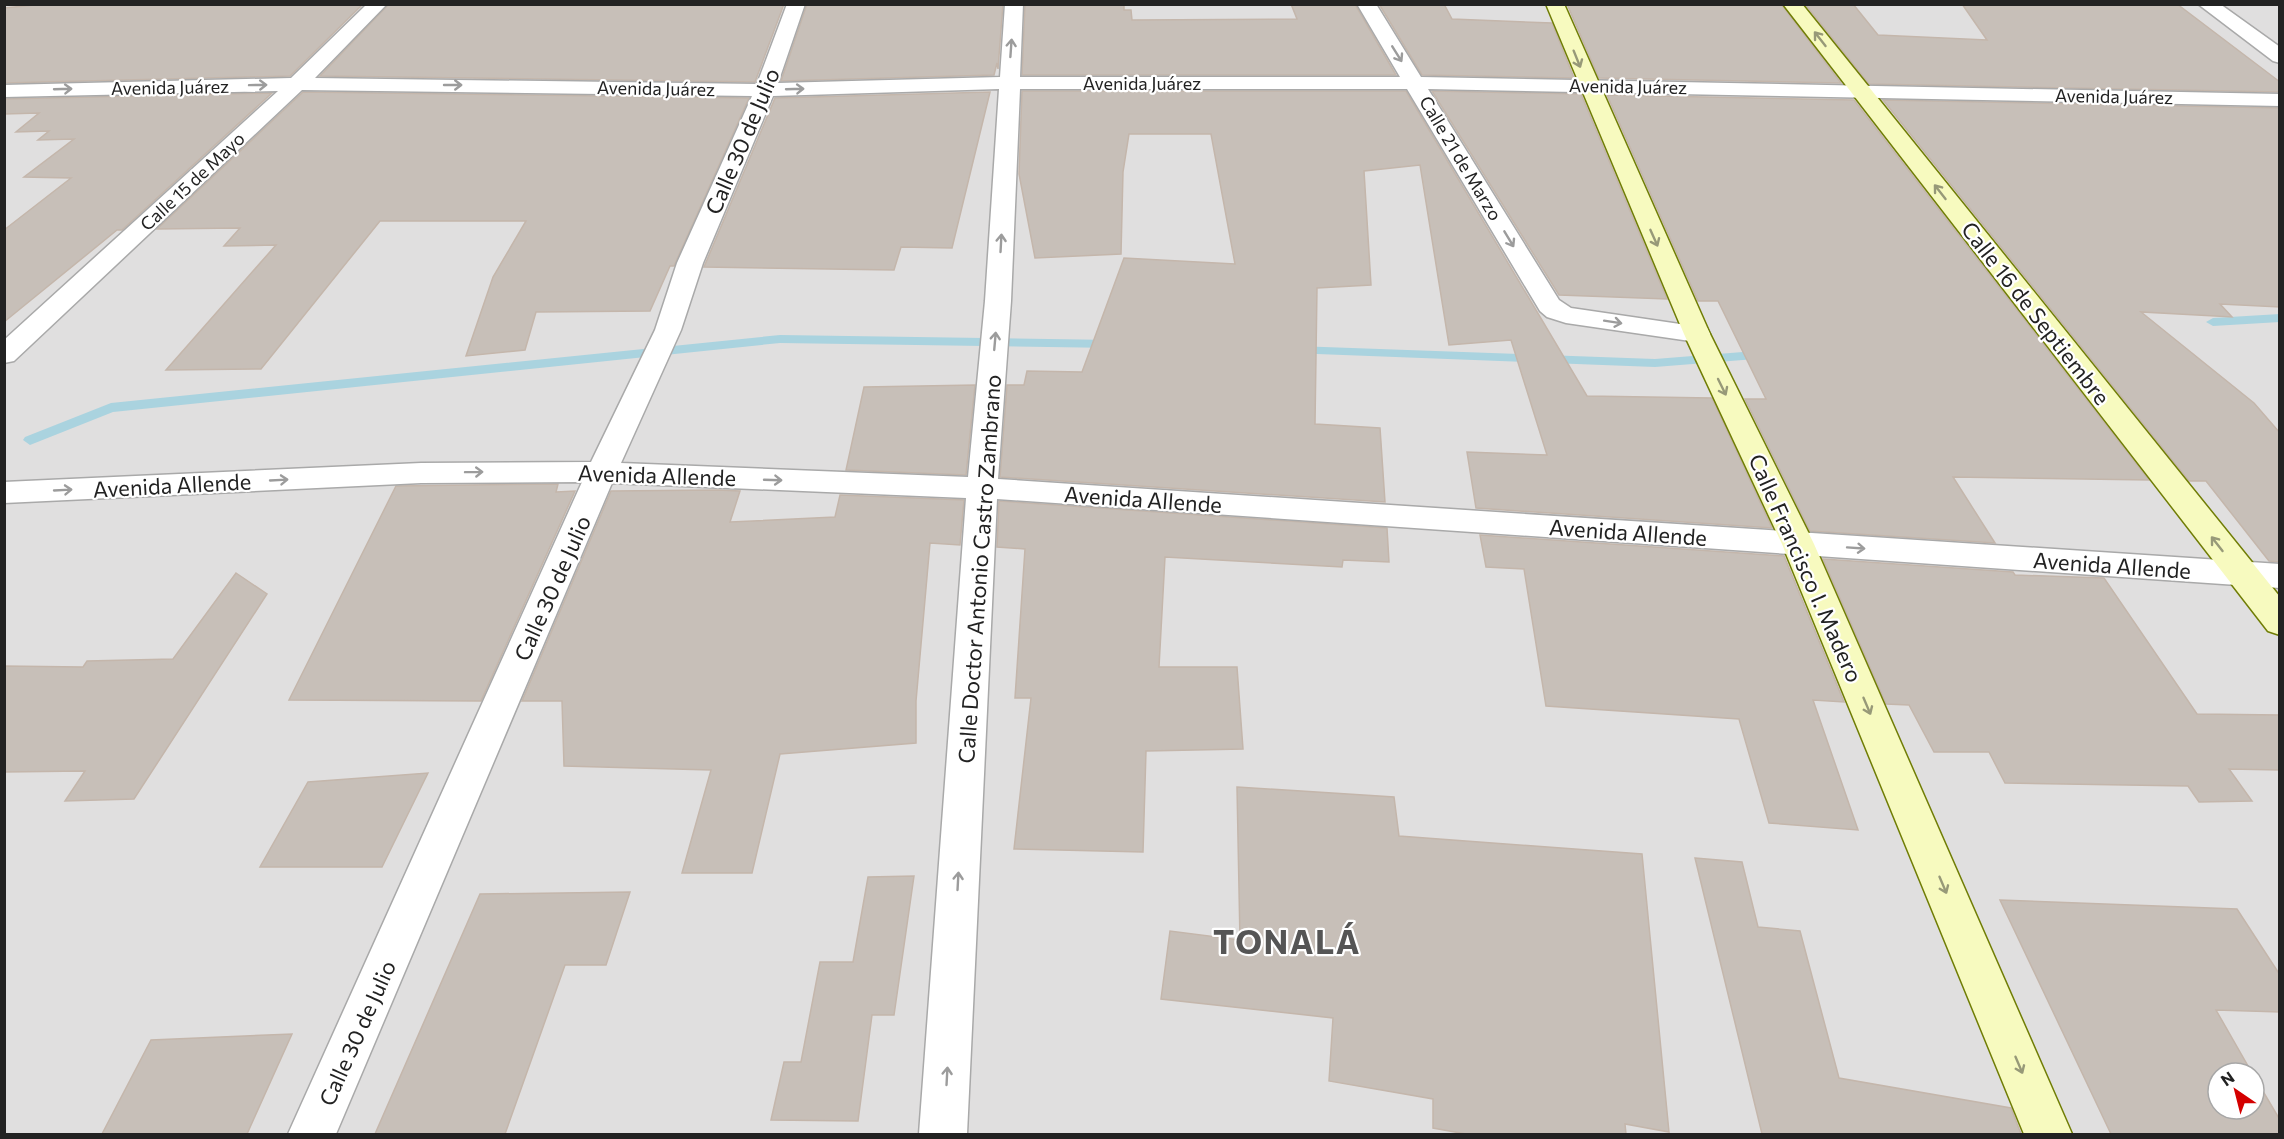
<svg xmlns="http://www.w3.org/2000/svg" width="2284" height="1139" viewBox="0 0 2284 1139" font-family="Commissioner,sans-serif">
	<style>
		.residential { fill: #e0dfdf; fill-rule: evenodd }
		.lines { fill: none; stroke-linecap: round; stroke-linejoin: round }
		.stream { fill: #aad3df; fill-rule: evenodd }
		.building { fill: #c7bfb8; stroke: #c4b6ab; stroke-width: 1.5 }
		.street-casing { stroke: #a9a9a9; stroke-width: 3 }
		.secondary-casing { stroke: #707d05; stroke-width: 3 }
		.street { fill: #fff; fill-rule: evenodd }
		.secondary { fill: #f7fabf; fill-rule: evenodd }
		.oneway { stroke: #979978 }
		.oneway2 { stroke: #9c9c9c }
		.labels { text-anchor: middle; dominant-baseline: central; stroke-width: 4.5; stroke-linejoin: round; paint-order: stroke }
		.far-street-label { font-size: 18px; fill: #222; stroke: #fff }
		.street-label { font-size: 22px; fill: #222; stroke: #fff }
		.near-district-label { font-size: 33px; font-weight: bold; letter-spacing: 1.5px; fill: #555; stroke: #fff }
	</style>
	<rect width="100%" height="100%" fill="#f2efe9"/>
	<path class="residential" d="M5,5H2279V1134H5ZM2218,1073H2254V1109H2218Z"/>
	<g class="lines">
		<path class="stream" d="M2280,314V322L2213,326L2206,322L2213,318Z
			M780,335L1114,340L1121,344L1114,348L780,343L113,412L35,443L30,445L23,440L25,437L111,403Z
			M1296,346L1655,359L1768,350L1775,354L1768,358L1655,367L1291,353L1289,350L1291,347Z"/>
	</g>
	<path class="building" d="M45,4H363L290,76L4,83V8Z
		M389,4H784L755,82L320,76Z
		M807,4H1003L998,69L997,63L994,75L781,81Z
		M1025,4H1124V10H1131L1132,20L1297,19L1291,4H1355L1396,75H1022Z
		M1379,4H1444L1452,19L1552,23L1574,78L1422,75Z
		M1567,4H1781L1841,83L1599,78Z
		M1805,4H1853L1878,35L1987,40L1962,4H2177L2280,82V92L1869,84Z
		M1022,91H1406L1587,396L1712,398L1772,528L1476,508L1467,452L1547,455L1511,340L1449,345L1420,165L1364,171L1371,285L1317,288L1315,424L1380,428L1385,502L1000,477L1007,385H1024L1027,371L1082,372L1124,258L1235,264L1211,134H1129L1123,172L1121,254L1035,258L1019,174Z
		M1432,91L1581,94L1667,299L1559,295Z
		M303,92L749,98L674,266H670L650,311L536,312L525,350L466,356L493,277L526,221H380L261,369L166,370L276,245L224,246L240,228L157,229Z
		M990,92L952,248L901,247L894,270L704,267L775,98Z
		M272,93L122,230H117L4,322V230L71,178L24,177L74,139L38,140L49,131L16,132L39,113L4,114V99Z
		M1607,95L1854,100L2149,480L1953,477L1995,543L1810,531L1745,399H1766L1718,301H1698Z
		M1883,100L2280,108V307L2220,304L2232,317L2141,312L2254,403L2280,433V562L2269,561L2206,481H2189Z
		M975,385L966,475L846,470L864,387Z
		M558,484L556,492L575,491L481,701L289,700L396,486Z
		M718,490L740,491L730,522L835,517L840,495L964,500L960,545L930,543L916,701V743L780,754L752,873H682L711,770L564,766L562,701H522L611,491Z
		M999,501L1387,528L1389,562L1343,560L1342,567L1165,557L1159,667H1237L1243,749L1146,751L1143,852L1014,849L1031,698H1015L1025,549L997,547Z
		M1480,535L1784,556L1844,702L1813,700L1858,830L1769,823L1739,719L1546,706L1524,569L1486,567Z
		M1823,559L2013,572L2015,575L2104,578L2197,714L2280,715V770L2229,769L2252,801L2199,802L2188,786L2005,783L1989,752H1934L1909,705L1886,704Z
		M236,573L267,594L134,799L65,801L85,771L4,772V666L83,667L87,661L173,659Z
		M428,773L382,867H260L308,782Z
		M1237,787L1394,797L1399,836L1642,854L1669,1132L1625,1124L1626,1134H1466L1433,1128V1099L1329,1081L1333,1018L1161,999L1170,931L1240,940Z
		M1695,858L1742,862L1758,927L1800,931L1839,1078L2011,1108L2021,1134H1762Z
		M914,876L894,1015H872L858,1121L771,1120L784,1062H801L820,962H853L868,877Z
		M630,892L606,965H565L505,1134H375L480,894Z
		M2000,900L2237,909L2280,975V1012L2216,1010L2252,1073H2218V1109H2254V1076L2280,1120V1134H2111Z
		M292,1034L247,1134H102L151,1040Z"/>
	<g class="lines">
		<g class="street-casing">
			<path id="street" d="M367,4H387L315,78L757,84L787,4H805L778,83L1000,77L1005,4H1023L1020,77H1400L1357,4H1376L1421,77L2280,94V106L1428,89L1559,300L1571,308L1707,328L1710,334L1707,340L1697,342L1566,323L1547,317L1540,311L1407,89H1020L1011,301L998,479L2280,564V588L997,499L967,1134H919L966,498L612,483L336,1134H288L582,482L421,483L4,503V482L421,463L591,462L655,330L677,263L752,96L302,90L14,361L4,363V340L278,91L4,97V85L291,78ZM999,89L985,301L968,477L621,463L681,330L703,263L773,96Z
				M2198,4H2220L2280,47V63L2273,61Z"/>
		</g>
		<g class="secondary-casing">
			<path id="secondary" d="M1546,4H1564L1710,334L1814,544L2072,1134H2024L1782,544L1684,334Z
				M1783,4H1802L2280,597V635L2268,631Z"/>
		</g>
		<use href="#street" class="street"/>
		<use href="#secondary" class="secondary"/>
	</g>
	<defs><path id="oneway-shaft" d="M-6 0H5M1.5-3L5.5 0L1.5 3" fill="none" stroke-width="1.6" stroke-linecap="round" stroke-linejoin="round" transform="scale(1.5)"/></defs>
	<g class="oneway">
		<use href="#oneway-shaft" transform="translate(1820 39) rotate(-128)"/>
		<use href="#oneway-shaft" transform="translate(1577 59) rotate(68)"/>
		<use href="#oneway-shaft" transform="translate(1940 192) rotate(-128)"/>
		<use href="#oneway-shaft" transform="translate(1654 238) rotate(66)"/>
		<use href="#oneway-shaft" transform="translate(1722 387) rotate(64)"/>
		<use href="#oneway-shaft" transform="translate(2217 544) rotate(-128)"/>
		<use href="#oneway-shaft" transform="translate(1867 706) rotate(67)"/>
		<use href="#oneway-shaft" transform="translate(1943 885) rotate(67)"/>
		<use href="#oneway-shaft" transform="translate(2019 1065) rotate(67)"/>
	</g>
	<g class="oneway2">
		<use href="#oneway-shaft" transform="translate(1011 48) rotate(-86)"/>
		<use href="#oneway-shaft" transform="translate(1397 54) rotate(58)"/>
		<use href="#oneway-shaft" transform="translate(258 85) rotate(-1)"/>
		<use href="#oneway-shaft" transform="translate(453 85)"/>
		<use href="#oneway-shaft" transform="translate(63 89) rotate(-2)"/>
		<use href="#oneway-shaft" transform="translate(795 89) rotate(-2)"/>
		<use href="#oneway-shaft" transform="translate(1509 239) rotate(59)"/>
		<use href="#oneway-shaft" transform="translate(1001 243) rotate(-87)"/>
		<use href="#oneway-shaft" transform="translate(1613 322) rotate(9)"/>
		<use href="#oneway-shaft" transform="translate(995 341) rotate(-85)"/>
		<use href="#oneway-shaft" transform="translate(474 472) rotate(-1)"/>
		<use href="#oneway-shaft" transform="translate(279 480) rotate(-3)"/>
		<use href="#oneway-shaft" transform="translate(773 480) rotate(2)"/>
		<use href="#oneway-shaft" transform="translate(63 490) rotate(-3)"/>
		<use href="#oneway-shaft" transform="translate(1856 548) rotate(4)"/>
		<use href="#oneway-shaft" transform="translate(958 881) rotate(-87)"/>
		<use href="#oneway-shaft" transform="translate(947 1076) rotate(-87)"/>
	</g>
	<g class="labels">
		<g class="far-street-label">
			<text x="1142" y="83">Avenida Juárez</text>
			<text transform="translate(1628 86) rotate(1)">Avenida Juárez</text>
			<text transform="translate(170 87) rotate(-1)">Avenida Juárez</text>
			<text transform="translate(656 88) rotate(1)">Avenida Juárez</text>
			<text transform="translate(2114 96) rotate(1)">Avenida Juárez</text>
			<text transform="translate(1461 158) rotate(59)">Calle 21 de Marzo</text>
			<text transform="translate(192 181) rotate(-43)">Calle 15 de Mayo</text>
		</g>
		<g class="street-label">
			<text transform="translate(742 141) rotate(-67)">Calle 30 de Julio</text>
			<text transform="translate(2036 313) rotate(52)">Calle 16 de Septiembre</text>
			<text transform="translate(657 475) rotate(2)">Avenida Allende</text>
			<text transform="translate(172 485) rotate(-3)">Avenida Allende</text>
			<text transform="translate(1143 499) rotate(4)">Avenida Allende</text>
			<text transform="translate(1628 532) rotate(4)">Avenida Allende</text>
			<text transform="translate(2112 565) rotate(4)">Avenida Allende</text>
			<text transform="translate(1806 568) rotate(66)">Calle Francisco I. Madero</text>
			<text transform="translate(979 569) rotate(-86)">Calle Doctor Antonio Castro Zambrano</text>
			<text transform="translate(552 588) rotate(-66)">Calle 30 de Julio</text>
			<text transform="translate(357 1033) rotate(-66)">Calle 30 de Julio</text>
		</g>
		<g class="near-district-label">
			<text x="1287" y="940">TONALÁ</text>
		</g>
	</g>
	<rect width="2284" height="1139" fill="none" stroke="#222222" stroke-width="12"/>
	<g transform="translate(2236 1091) rotate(325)"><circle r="28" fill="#ffffff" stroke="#a7a7a7" stroke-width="1.5"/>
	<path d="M0-4.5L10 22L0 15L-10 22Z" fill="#d40000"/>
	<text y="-9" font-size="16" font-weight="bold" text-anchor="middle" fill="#222222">N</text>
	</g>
</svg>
